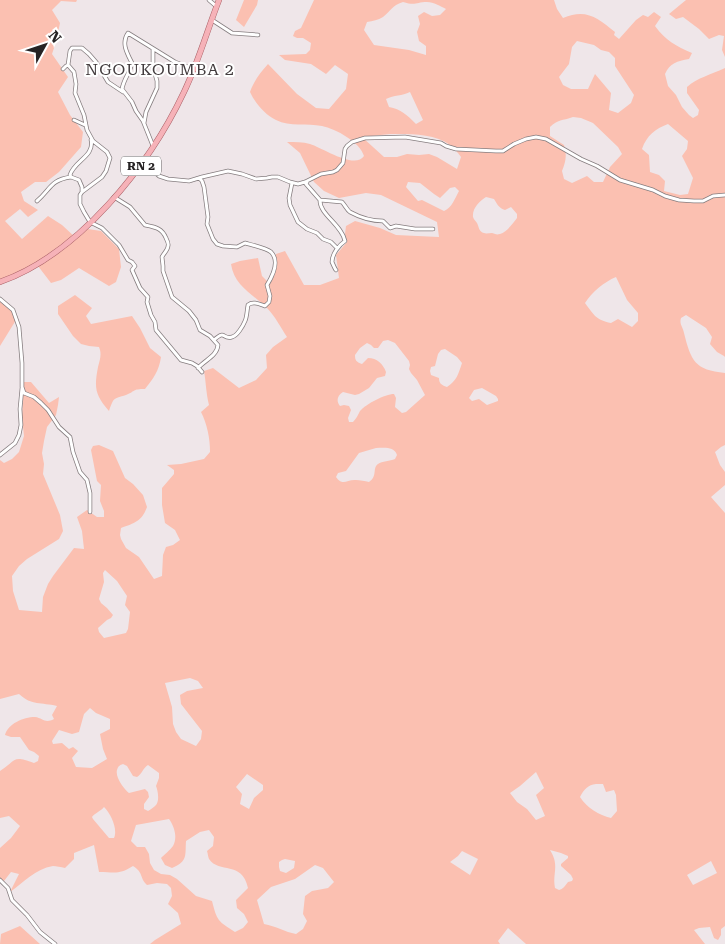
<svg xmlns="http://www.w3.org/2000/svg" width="725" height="944" viewBox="0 0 725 944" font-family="'Roboto Serif',serif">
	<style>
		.green { fill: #fbc0b1; fill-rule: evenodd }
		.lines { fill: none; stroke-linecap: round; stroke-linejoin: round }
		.minor-casing { stroke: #857d7f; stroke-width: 4.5 }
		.primary-casing { stroke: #a95f65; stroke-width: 6 }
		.minor { stroke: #fff; stroke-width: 3 }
		.primary { stroke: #f6b2b8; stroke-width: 5 }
		.labels { text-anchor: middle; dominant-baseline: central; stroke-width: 4; stroke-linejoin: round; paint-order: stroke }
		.shield { fill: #fff; stroke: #676566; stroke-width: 1 }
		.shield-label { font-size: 12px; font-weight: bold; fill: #262324 }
		.quarter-label { font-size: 16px; letter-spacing: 1px; fill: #433c3e; stroke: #fff }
	</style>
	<rect width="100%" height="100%" fill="#efe6e9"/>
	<path class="green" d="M0,0H77L76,2L61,1L52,10L60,23L56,42L52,54L68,77L58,92L70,115L83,132L81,147L59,172L46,182H35L21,192L24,201L38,210L28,217L20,209L5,221L22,239L48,216L62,225L76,238L88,229L101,231L119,249L121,267L116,282L109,286L79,268L61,280L51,283L38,266L0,285Z
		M244,0H258L257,5L244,27L236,20Z
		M314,0H554L557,9L563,18C586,8 598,18 615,32L614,35L619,39L636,20L643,15L648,17L654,12L661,17L655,26C666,41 676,46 692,53L689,59C677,61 670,63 665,74L668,86L676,95L682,107L689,115L693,118L698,115L699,110L687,93V87C697,78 712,74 725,68V357L724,356L717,352L710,344L712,337L706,328L686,315L681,318C679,324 683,327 684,333C691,361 695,370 725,373V445L721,447L715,452L720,465L725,472V485L711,497L725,513V926L721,929V935L718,940L714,938L710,927L699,928L694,930L705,944H526L508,928L498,941L500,944H150L155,940L181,924L178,913L168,904L172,896L171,888L167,884L157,883L147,885C139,877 144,873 133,866C119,875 115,872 99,872L94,845L74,853V859L65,868C61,867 56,866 53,866C35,869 24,882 10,892L19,874L11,872L4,881L0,879V848L11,838L20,826L9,816L0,818V771C17,760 12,755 34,763L38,761L39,756L34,752L29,750L20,737H11L5,735C8,724 23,717 35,717C43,718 45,724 54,719L52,715L57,706C41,702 32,706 19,694L0,699V460L4,463L12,459L19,452L24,436L22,417L24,382H31L49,403L59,397L58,405L56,415L47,427L44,441L42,453L44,464L43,474L60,515L63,531L59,539L27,559L19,566L12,576L13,591L19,610L42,612L43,597L48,584L53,576L74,548L84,549L82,531L77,517L87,510L97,517H104V511L100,501L101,485L97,481L91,450L93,446L99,445L113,451L125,478L133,484L143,495L147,507C142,521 135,523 121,528L120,535L121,539L126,548L139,557L154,579L162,576L163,555L166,547L173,545L180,540L175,530L165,523L162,505V488L174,474V470L167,465L181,464L204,459L210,452C210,438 207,424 201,412L209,405C206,393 206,382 204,371L213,368L239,388L256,380L267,368L266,355L273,347L287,337C281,328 275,316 267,308C253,294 234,286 231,264L240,261L258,258L262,276L270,284L275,274L276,254L285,251L304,285H320L339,278L336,255L347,242L345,234L346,226L355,221L380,228L396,235L439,237L437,222L381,195L366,193L339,198L324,191L314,182L300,153L287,142C295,142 303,142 310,144C323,148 355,170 364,156C360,142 336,129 322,126C307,123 290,127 276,120C265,115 255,103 250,92C254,81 260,73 268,64L297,94L316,108L329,109L346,89L348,74L335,65L326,74L311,64L285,60L279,55L306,54L310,50L311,43L303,38H297L293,36L295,31L301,28ZM403,2C416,6 416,2 427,2C434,2 440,6 446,9L440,15L432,16L424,12L418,16L420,24L417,32L419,41L426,46V55L409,50L374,45L364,30L367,22C373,21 378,20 383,17C392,10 391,6 403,2ZM577,41L594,45L601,50L609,52L615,58V66L634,95L631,103L618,113L609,110L611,93L595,74L588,89H571L563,85L559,77L569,64L572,47ZM410,92L423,120L416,124C407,115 401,109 389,107L386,99C394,95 402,96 410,92ZM573,117L581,118L593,123L618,147L622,154L610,167L603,182H594L587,176L572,183L564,179L562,171C566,161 567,155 564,145L550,136V127C558,119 562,121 573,117ZM668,124L688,141L687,149L682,156L693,178L688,194L680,195L664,191L665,181L659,175L650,172L649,155L642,149C647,135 655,129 668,124ZM390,134C409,134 434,133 450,145C454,148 458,153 461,157L457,169L437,157L429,154L419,155L407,154L397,157H384L362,137ZM408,182L420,183L434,194L440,198L450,188L455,187L459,191C455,198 452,208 444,211L422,200L418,201L406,187ZM486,197L494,199C497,204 499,208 505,210L511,207L517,214V218C513,223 507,232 500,234C496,235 496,234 492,233C489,233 486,234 484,233C479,232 479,227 477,223C475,220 474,220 473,217C472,208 480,201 486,197ZM616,277L627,300L638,313V321L632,327L618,319L611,323C596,320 594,315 585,303C592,292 604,282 616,277ZM388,340L395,343L409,361L410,365L409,369L411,373L417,380L425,395L406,412L402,413L395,407L396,398L394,394C385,394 366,404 360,411C358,415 356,419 353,422H349L348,418L351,410L349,406L344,405L340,406C336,401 337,396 343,392L355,395L359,394L369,388L377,378L385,376L386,372C383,364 377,358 368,358L362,364C356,362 355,360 355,355L360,348L367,343L371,345L374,348H378L383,341ZM445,349L457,357L462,363C458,375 457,380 447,387C441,385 439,383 439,378L431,375L430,371L431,367L435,366L438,354L441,350ZM482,388L496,396L498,399V401L487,405L479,399L472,401L469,398L474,390ZM376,448C384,448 394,446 397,455L395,459C390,461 382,461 378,464C372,468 378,476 369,482C365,481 360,480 356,480C347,479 343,487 336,477L338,473L346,471L359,453ZM105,570L117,581L127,596L125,605L130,612L128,629L126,633L104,638L99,632L98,628L107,620L111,618L113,615L107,608L101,603L99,599L104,582L103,573ZM190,678L198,681L203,688L187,691L180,695L181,704L202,731L201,739L196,746L181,739L176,732L173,724L172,707L165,683ZM90,708L96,713L110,719V729L100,734L103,749L107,759L92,768L76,767L72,758L78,751L73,747L69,749L62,743L53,744L52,741L59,730L72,734L79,732L84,714ZM123,764L127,766L133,776L137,777C142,774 143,768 148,765L159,773V778L156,786C158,791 160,802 155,806C153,808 151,809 148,811L144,809V804L149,797L148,792L145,789L129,793C124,789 115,777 117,770C118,766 120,765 123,764ZM536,772L544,788L536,795L545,816L536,820L527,809L517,802L510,793L520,786ZM247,774L263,785V790L254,798L249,809L240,804L242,794L236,787ZM596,784H603L606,792L614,790L616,795L617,811L611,818C599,815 587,808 580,797C584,789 588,785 596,784ZM104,807C111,814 118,829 114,838H109L93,819L92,817C95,813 101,811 104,807ZM169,819C174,826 178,837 173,846C170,850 164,855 161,858L165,865L172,868C188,861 185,856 186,841L200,832L209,830L214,837L213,846L207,851C208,854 208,857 209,859C219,874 242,860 248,888L236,900L237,908L244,914L248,922L243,928L235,932C218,921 217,921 212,901L196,896L177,879L170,875L161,874L154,870L150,863L149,854L145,847H137L131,841L136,825ZM550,850L561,853L568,856V858L561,864V866L571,875L573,879L572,881L568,882C565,886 563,889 559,890L555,888C552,873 560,866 550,850ZM462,851L478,859L470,875L450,862L458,856ZM285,859L295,861L294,868L286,873L280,871L279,867V862L282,860ZM711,861L717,873L693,885L687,875ZM315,865L323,868L334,882L328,888L312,891L305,896L303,914L307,921L303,929L296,934C285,932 276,926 264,924L257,900L271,887L295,879Z
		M686,0H725V57L722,50L724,36L719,35L709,39L699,29L683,17L676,19L669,14Z
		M75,295L92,308L86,316L91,324L132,316L140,328L150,348L161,357C159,371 153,379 145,389C132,389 136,391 126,395C113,399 114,397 109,411C95,395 94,388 98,367C100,359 102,354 99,347L89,346L81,344L73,336L58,314V306Z
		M0,297L14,310L16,320L0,346Z
		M20,926L40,944H0L1,934Z"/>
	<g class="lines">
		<g class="minor-casing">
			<path id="minor" d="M209,0L216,6
				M212,20L232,33L258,35
				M68,65L74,72L76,84L75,93L84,115L87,130L93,141L107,152L110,158L106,171L102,177L82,192L80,195V204L84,212L90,222L102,228L119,245L128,260L132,262L135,266L132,270L140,288L148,297L147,302L151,315L155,322L156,330L181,360L192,363L197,366L202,372
				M63,69L66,66L68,65L70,51L72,48H82L89,54L96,62L108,82L123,92
				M74,120L85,125
				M144,123L146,112L157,88V81L153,67V49
				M153,146L143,121L136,111L132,102L122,89C124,78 130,73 132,63C127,53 121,43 128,33L175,62L188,67L193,71
				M141,165L149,167L159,176L168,179L189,181L202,177L228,171L242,174L256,179L267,178L272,177H278L290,182L298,184L305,182L321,174L333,172L337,170L343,163L345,149L347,146L352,142L365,138L405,137L441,143L446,146L456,149L496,151H503L514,144L526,139L536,137L546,139L581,159L597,166L620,180L653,190L665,196L679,200L694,201H703L713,196L725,195
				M199,178L202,181L204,187L208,217L207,224L213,239L217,244L223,246L237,247L245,243C252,245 266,248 271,252C280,261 272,277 267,285L270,296L269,302L265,306C259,304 253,301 248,305C247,310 247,317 245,321C243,326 237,336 232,337C222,340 226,329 214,340
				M307,182L306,184L320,200L342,202C345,205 347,210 350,212C361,218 371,221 383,221L390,228L396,226L415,229H433
				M292,183L289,198L290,205L298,222L307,229L317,233L323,239L331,242L337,248
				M82,191V187L79,180L71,177L70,175C74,161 95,156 91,140
				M114,197L130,207L145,225C155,227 162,228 166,238C167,240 169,244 168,246C168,250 163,254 162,257L163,266V271L172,297L189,311L196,320L200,330L210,336L218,345C217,356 205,360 198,368
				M320,200C319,214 342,225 345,241C339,245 332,254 332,262C332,262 335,269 336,270
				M37,201C51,189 50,180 71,177
				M0,299L13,310L19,327L22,363V387L24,393L34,397L41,403L48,410L59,427L70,437L73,452L80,472L87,480L90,493V512
				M0,455L15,443L19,435L21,425L20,409L22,388
				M0,880L8,888L12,900L27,915L40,932L55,944"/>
		</g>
		<g class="primary-casing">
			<path id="primary" d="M0,282C79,254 149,166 184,92C198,63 207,31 219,0"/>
		</g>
		<use href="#minor" class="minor"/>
		<use href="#primary" class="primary"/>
	</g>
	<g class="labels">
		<rect class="shield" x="121" y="156.5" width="40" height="19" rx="4"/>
		<g class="shield-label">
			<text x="141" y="166">RN 2</text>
		</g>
		<g class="quarter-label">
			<text x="160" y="69">NGOUKOUMBA 2</text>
		</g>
	</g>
	<g transform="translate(45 45) rotate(50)" stroke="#ffffff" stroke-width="4" paint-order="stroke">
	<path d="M0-4L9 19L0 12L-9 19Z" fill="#262324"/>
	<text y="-8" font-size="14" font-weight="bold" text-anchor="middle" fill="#262324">N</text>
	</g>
</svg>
